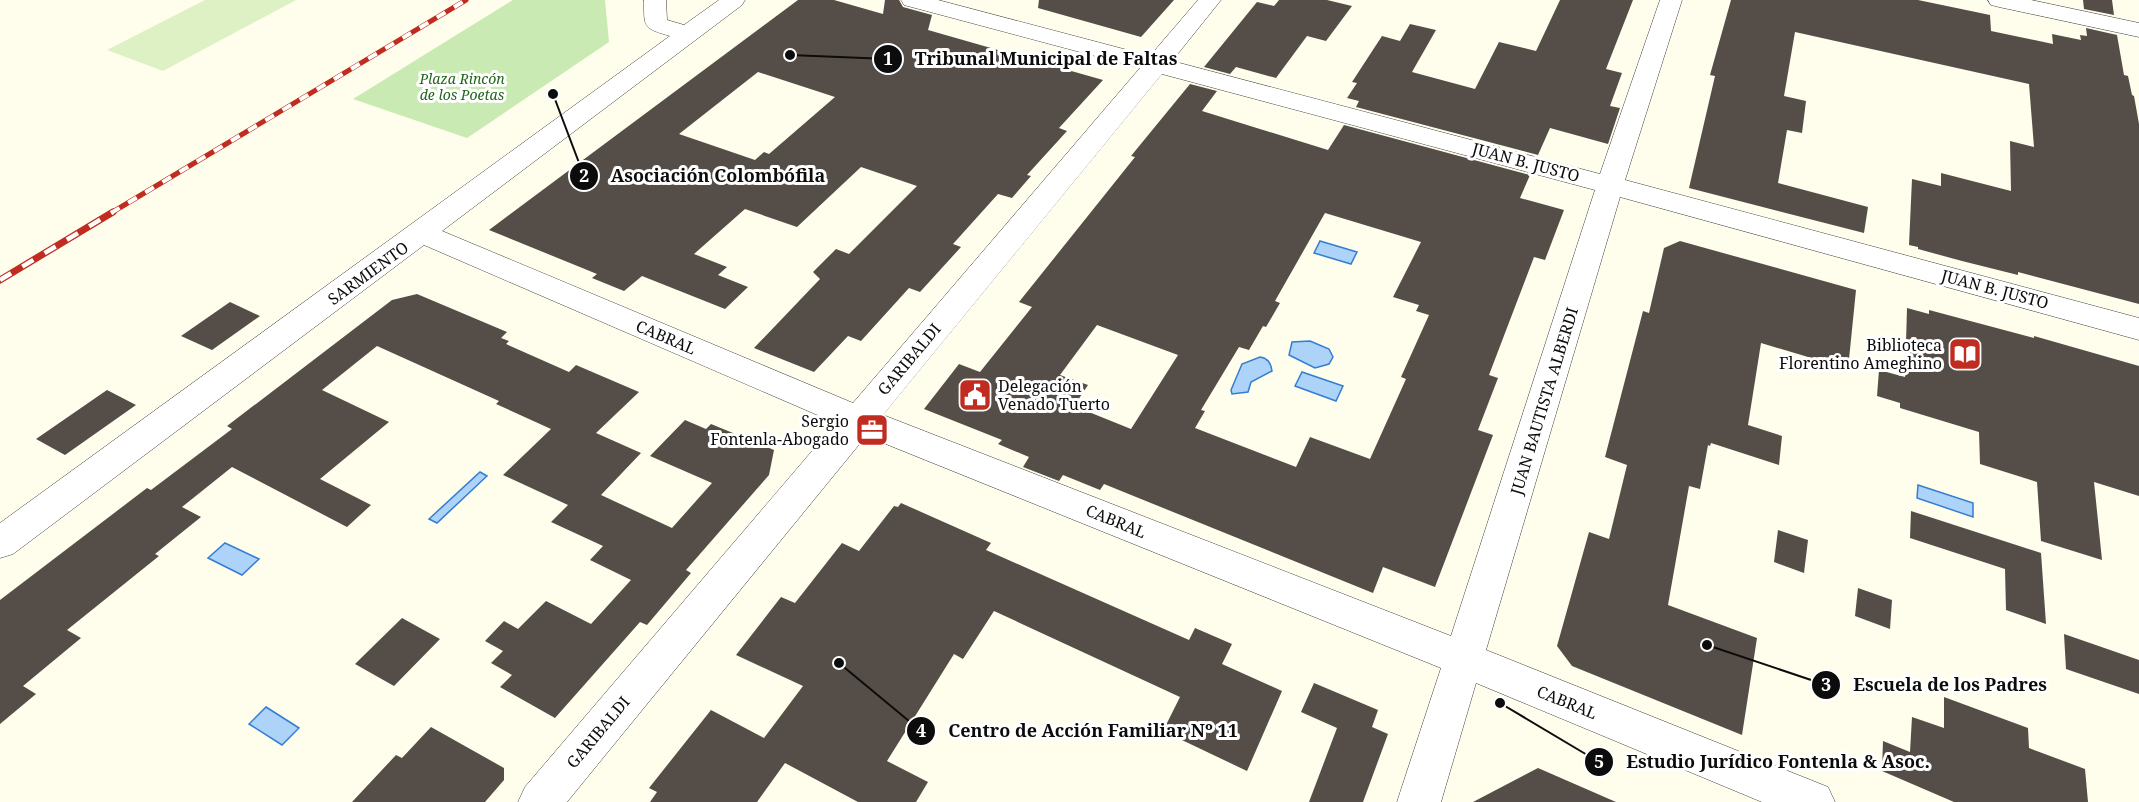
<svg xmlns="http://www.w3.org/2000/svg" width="2139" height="802" viewBox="0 0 2139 802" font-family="'Noto Serif',serif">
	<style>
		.green { fill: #c9eab3 }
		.pitch { fill: #ddf1c5 }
		.water { fill: #add3f8; stroke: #327ed2; stroke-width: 1.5 }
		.building { fill: #554e48; fill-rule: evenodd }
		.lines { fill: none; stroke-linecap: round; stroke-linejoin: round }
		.minor-casing { stroke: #3f3f3f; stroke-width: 1 }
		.minor { fill: #fff; fill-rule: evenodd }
		.rail-far1-casing { stroke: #c02c1f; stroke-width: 5 }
		.rail-casing { stroke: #c02c1f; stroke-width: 7 }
		.rail-far1 { stroke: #fff; stroke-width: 4; stroke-dasharray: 10; stroke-linecap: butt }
		.rail { stroke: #fff; stroke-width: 4.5; stroke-dasharray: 13; stroke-linecap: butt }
		.labels { text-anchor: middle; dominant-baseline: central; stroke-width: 6; stroke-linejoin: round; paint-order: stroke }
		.far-park-label { font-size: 14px; font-style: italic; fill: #21651a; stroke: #fff }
		.street-label { font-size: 16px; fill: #0c0c0c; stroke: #fff }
		.poi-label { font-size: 16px; fill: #0c0c0c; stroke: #fff; text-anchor: end }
		.leader { fill: none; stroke: #0c0c0c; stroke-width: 2 }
		.callout-dot { fill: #0c0c0c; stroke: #fff; stroke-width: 2 }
		.mark-label { font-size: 18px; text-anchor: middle; font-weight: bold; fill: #fff }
		.callout-label { font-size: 18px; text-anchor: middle; font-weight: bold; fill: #0c0c0c; stroke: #fff; stroke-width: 6; stroke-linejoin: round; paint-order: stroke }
	</style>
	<rect width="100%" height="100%" fill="#fffdeb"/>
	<path class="green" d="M513,0H605L609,42L467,138L353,99Z"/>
	<path class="pitch" d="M205,0H296L163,71L107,50Z"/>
	<path class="water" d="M1320,241L1357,252L1351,264L1314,253Z
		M1310,341L1329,349L1333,357L1329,364L1315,368L1289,355L1292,342Z
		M1260,357C1268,358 1271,363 1272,371L1251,382L1248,392L1232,394L1231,390L1242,364Z
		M1302,372L1343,386L1336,401L1295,386Z
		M480,472L487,476L437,523L429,519Z
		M1918,485L1973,503V517L1917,498Z
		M225,543L259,559L242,575L208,558Z
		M266,707L299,728L282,745L249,724Z"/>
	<path class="building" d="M798,0H834L883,14L885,0H899L903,7L932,15L928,30L1103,80L1059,128L1067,131L1027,175L1031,176L1012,198L998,194L953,244L961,247L920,292L909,288L861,341L848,336L814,372L754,348L820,279L813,272L836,249L849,254L917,186L861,167L797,227L745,209L694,254L727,267L718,275L748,287L725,309L642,276L624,291L592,278L597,274L489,230ZM758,72L835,97L769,154L764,152L755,160L679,134Z
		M1039,0H1174L1141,37L1038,8Z
		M1279,0H1327L1352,6L1326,41L1307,36L1276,78L1236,67L1230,74L1204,67L1257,2L1274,6Z
		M1560,0H1633L1606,69L1622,73L1610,106L1620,108L1608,144L1550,128L1538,155L1356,107L1359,101L1347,98L1357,83L1352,82L1382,36L1400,41L1410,24L1436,30L1412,72L1475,89L1499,42L1536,51Z
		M1731,0H1918L1990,15L1991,31L2053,44L2052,34L2081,40L2080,35L2087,36L2086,28L2117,35L2124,75L2128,76L2132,95L2134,96L2139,124V304L2018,272V275L1962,261L1918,249V247L1909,245L1912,179L1941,186V173L2011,191L2010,141L2034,147L2029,84L1795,32L1784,96L1806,101L1802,133L1787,130L1778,183L1868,207L1864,233L1689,188L1715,76L1710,75Z
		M2083,0H2112L2114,15L2084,9Z
		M1190,84L1217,91L1202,111L1328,150L1344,125L1530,175L1520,198L1564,210L1545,260L1534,257L1489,375L1498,378L1478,430L1493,435L1435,587L1383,567L1373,593L1104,484L1100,490L1063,475L1059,481L1023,467L1029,457L998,444L1002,440L924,409L959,364L980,372L1032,307L1019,302L1135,157L1131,156ZM1325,213L1421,242L1393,297L1419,305L1416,311L1429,315L1401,377L1406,379L1370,459L1310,437L1296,467L1195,428L1205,411L1201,410L1239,347L1249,350L1263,326L1266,327L1280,303L1275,301ZM1097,325L1178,355L1131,429L1074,406L1088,385L1060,375Z
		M1680,241L1856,290L1848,369L1761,343L1748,425L1782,436L1779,465L1711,443L1710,446L1708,445L1700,489L1689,486L1668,605L1757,638L1742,735L1572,666L1557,646L1589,532L1609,539L1627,465L1605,457L1643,311L1649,313L1664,248Z
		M417,294L507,332L501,338L509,341L506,344L569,372L576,365L639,392L596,433L641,453L601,495L672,528L712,483L650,456L685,420L706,429L711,424L774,450L769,475L686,570L691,573L647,625L640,622L555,718L500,687L512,675L491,663L503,651L485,641L504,621L518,629L546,601L591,624L631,580L590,560L603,546L551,522L568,505L503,475L551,429L496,404L499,401L377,346L322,390L389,422L320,479L371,505L347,527L232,467L182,507L201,517L155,554L159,556L67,630L81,638L23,686L36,694L0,724V600L147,488L151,490L232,429L227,426L392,300Z
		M230,302L260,316L212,350L181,336Z
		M1907,308L1929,314V310L2034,338V336L2139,366V496L2094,482L2102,560L2041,541L2037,482L1980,464L1979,432L1900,408V403L1877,396L1879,370L1905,377Z
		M107,390L136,405L65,455L36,439Z
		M901,503L991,543L986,550L1189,640L1195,628L1232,644L1222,664L1282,691L1247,771L1163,731L1180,697L994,611L963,659L954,654L887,761L928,782L916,802H858L785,763L757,802H650L657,792L649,788L711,710L764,738L803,686L736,655L781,597L795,603L842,543L859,551L894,506L898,507Z
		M1911,511L2041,553L2046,624L2006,610L2005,569L1910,538Z
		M1778,530L1808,540L1804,573L1774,562Z
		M1858,588L1892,600L1890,629L1855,616Z
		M402,618L440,639L394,686L355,664Z
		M2064,634L2139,660V694L2066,669Z
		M1314,683L1378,710L1372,727L1388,734L1363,802H1309L1337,728L1301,712Z
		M1944,697L2028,728L2029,748L2085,769L2088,802H1954L1882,771L1883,741L1910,752L1912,717L1944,728Z
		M431,727L504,768V780L485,802H352L396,755L402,758Z
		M1538,768L1616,802H1473Z"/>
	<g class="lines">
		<g class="minor-casing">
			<path id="minor" d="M644,0H666L667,20L684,25L719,0H745L742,5L442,231L853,403L1140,68L904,5L901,0H938L1150,56L1198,0H1221L1172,61L1600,174L1660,0H1682L1625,180L2139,318V340L1620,197L1486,650L1828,787L1835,802H1762L1476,683L1441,802H1397L1441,668L866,436L567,802H518L525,787L836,423L424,245L13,554L0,558V523L670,36C643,28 644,28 644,0ZM1162,74L1595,190L1451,636L883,415Z
				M1988,0H2031L2139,23V37L1999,7L1991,5Z"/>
		</g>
		<use href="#minor" class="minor"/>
		<g class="rail-far1-casing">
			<path id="rail-far1" d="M111,213L466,0"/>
		</g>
		<g class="rail-casing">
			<path id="rail" d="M0,280L113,212"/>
		</g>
		<use href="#rail-far1" class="rail-far1"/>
		<use href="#rail" class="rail"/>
	</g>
	<defs>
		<g id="library-square" transform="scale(1.725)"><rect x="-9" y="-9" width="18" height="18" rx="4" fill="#c02c1f" stroke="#fff"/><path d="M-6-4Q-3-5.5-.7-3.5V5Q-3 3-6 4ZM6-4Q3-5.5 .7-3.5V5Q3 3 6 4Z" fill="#fff"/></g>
		<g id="civic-square" transform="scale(1.725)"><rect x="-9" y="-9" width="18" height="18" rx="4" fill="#c02c1f" stroke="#fff"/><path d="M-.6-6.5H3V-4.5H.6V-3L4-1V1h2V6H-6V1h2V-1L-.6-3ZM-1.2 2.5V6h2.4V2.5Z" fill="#fff"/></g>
		<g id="office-square" transform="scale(1.725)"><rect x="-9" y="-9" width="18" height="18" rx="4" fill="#c02c1f" stroke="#fff"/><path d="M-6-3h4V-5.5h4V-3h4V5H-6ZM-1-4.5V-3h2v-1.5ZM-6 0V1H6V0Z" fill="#fff"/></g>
	</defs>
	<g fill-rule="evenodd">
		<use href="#library-square" x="1965" y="354"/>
		<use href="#civic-square" x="975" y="395"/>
		<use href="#office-square" x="872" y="430"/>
	</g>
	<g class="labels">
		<g class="far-park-label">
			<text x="462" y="78">Plaza Rincón<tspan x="462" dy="16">de los Poetas</tspan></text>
		</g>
		<g class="street-label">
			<text transform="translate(1526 162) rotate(15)">JUAN B. JUSTO</text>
			<text transform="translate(368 273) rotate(-36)">SARMIENTO</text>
			<text transform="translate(1995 289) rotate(15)">JUAN B. JUSTO</text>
			<text transform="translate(666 337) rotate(23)">CABRAL</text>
			<text transform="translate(909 359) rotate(-50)">GARIBALDI</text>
			<text transform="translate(1544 401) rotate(-73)">JUAN BAUTISTA ALBERDI</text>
			<text transform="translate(1116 521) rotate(22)">CABRAL</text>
			<text transform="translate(1567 702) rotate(22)">CABRAL</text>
			<text transform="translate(598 732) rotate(-50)">GARIBALDI</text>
		</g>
		<g class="poi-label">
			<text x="1942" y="345">Biblioteca<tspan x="1942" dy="18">Florentino Ameghino</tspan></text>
			<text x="998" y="386" text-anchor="start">Delegación<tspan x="998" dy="18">Venado Tuerto</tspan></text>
			<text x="849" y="421">Sergio<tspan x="849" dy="18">Fontenla-Abogado</tspan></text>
		</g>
	</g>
	<path class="leader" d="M790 55L888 59M553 94L584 176M1707 645L1826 685M839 663L921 731M1500 703L1599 762"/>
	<g class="callout-dot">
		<circle cx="790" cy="55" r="6"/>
		<circle cx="553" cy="94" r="6"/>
		<circle cx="1707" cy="645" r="6"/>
		<circle cx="839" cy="663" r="6"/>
		<circle cx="1500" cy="703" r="6"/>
		<circle cx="888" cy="59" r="15"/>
		<circle cx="584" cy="176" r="15"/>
		<circle cx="1826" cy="685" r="15"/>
		<circle cx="921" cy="731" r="15"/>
		<circle cx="1599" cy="762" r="15"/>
	</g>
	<g class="mark-label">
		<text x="888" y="65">1</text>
		<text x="584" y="182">2</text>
		<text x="1826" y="691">3</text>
		<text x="921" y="737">4</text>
		<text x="1599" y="768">5</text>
	</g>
	<g class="callout-label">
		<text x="1046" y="65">Tribunal Municipal de Faltas</text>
		<text x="718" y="182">Asociación Colombófila</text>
		<text x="1950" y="691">Escuela de los Padres</text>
		<text x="1093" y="737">Centro de Acción Familiar Nº 11</text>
		<text x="1778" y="768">Estudio Jurídico Fontenla &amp; Asoc.</text>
	</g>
</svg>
